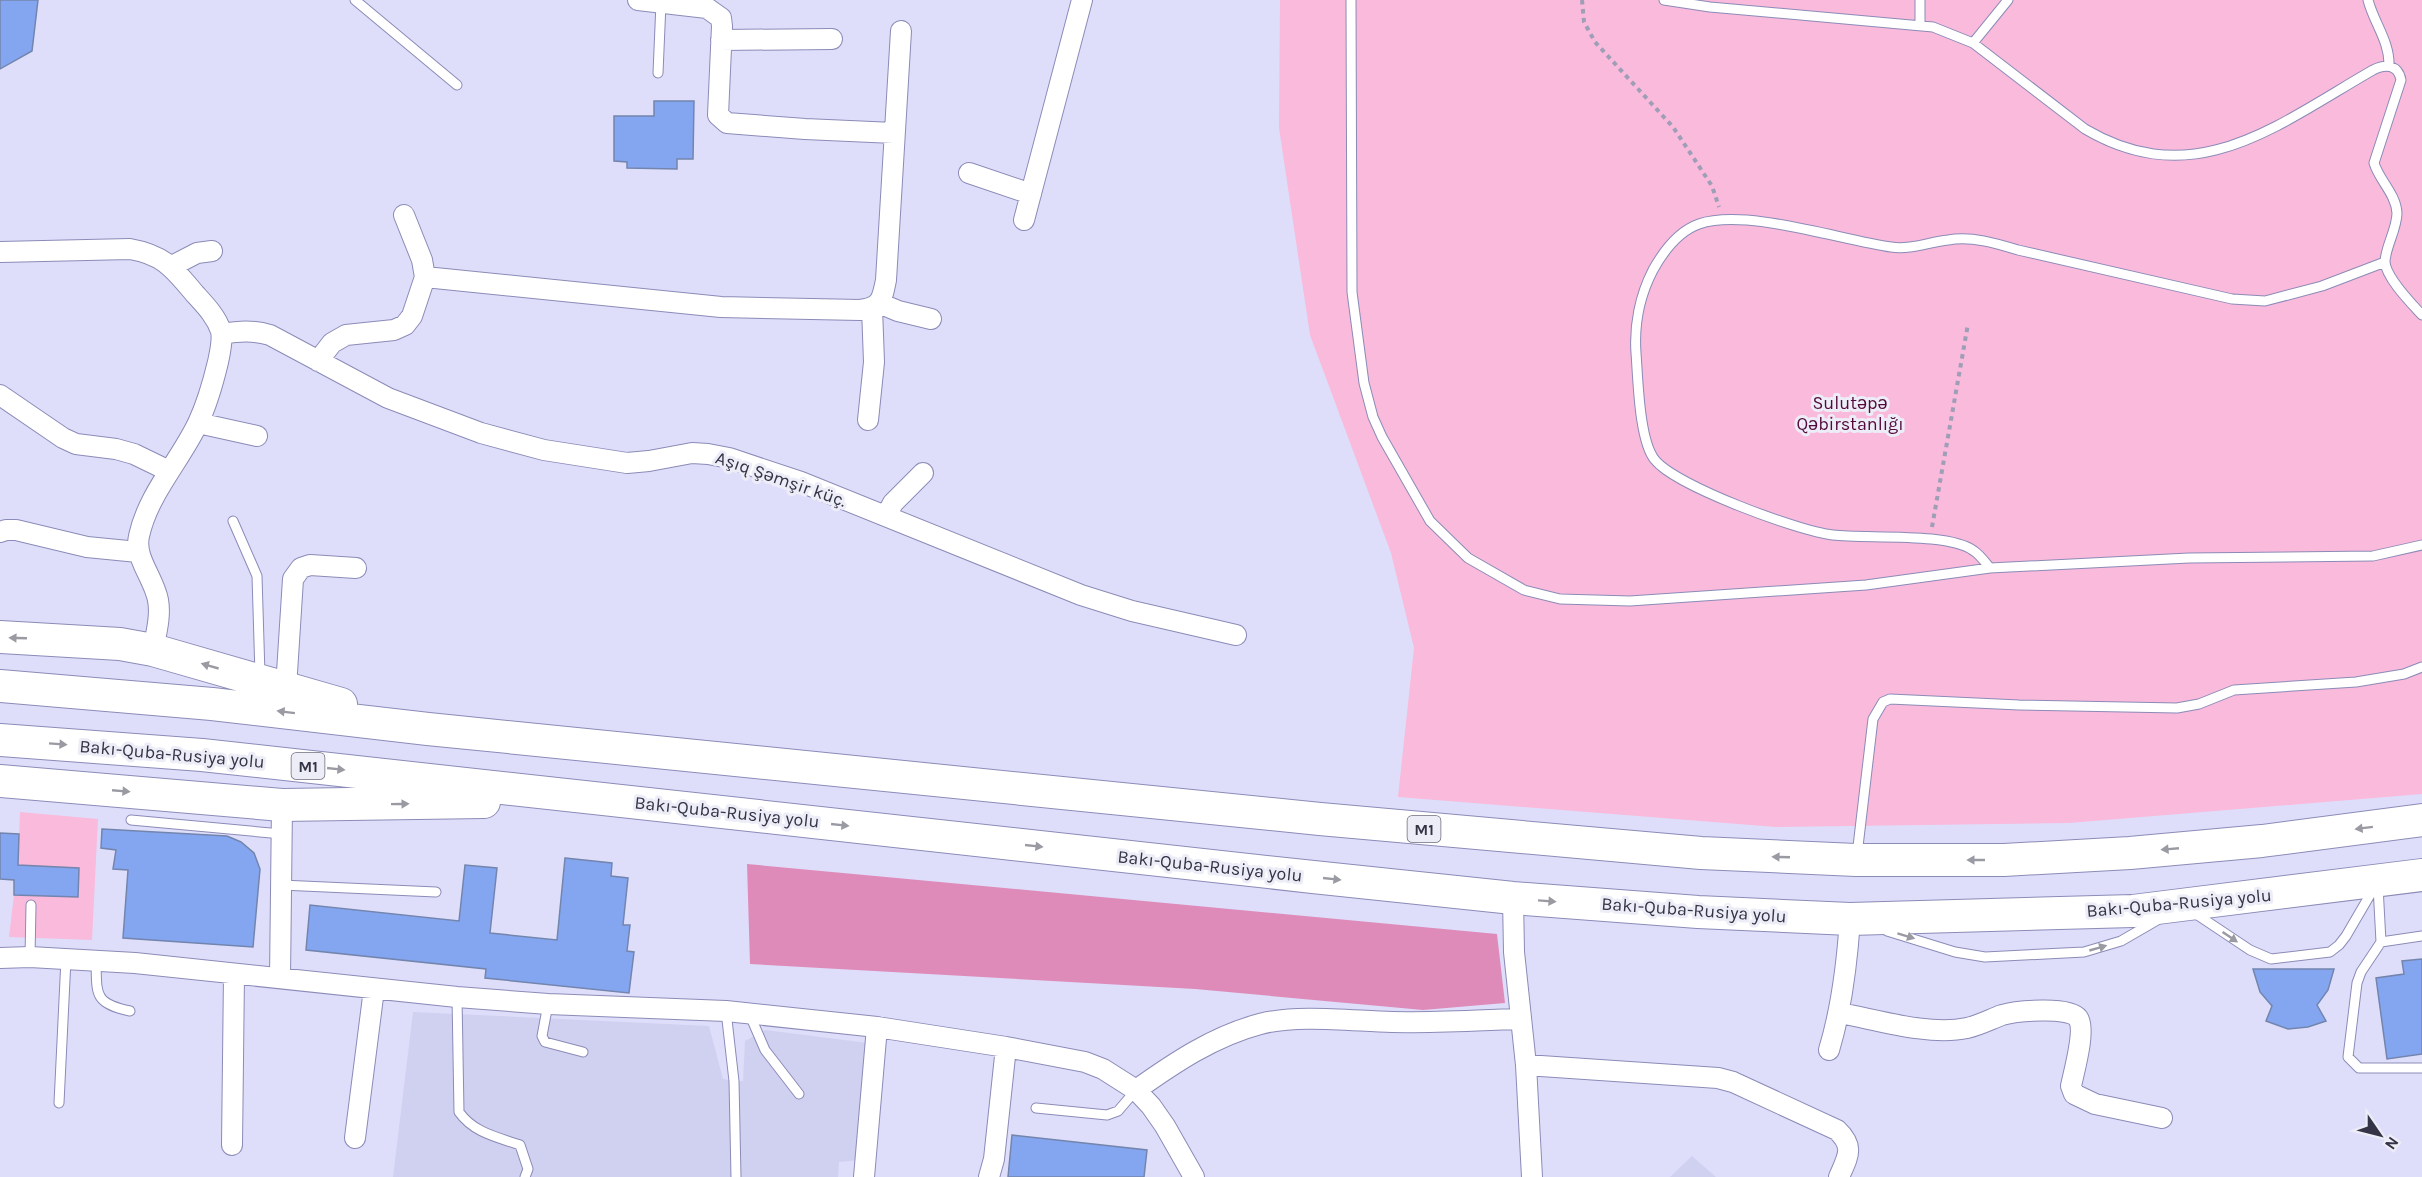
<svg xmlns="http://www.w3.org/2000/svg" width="2422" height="1177" viewBox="0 0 2422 1177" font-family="Karla,sans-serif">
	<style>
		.built { fill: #d0d0f0 }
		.green { fill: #f9badc }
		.forest { fill: #de8bba }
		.building { fill: #84a6f1; stroke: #7385ad; stroke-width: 1.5 }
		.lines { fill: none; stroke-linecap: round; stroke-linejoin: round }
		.service-casing { stroke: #8b8bb7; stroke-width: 11 }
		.minor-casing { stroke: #8b8bb7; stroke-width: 22 }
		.trunk-casing { stroke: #8b8bb7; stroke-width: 34 }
		.path { stroke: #9e9eb7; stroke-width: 4; stroke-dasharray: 4.5 4.5; stroke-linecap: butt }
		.service { stroke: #fff; stroke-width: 9 }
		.minor { stroke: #fff; stroke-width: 20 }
		.trunk { stroke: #fff; stroke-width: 32 }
		.oneway { fill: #9a9aa3 }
		.labels { text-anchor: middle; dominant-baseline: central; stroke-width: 6; stroke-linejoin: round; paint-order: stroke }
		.shield { fill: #ededf7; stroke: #6c6c7c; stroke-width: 1.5 }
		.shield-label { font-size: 16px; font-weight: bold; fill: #343447 }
		.park-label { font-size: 18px; fill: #54093c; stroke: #ededf7 }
		.street-label { font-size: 18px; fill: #343447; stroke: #ededf7 }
	</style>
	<rect width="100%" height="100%" fill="#dedefb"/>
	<path class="built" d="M413,1012L709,1026L723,1079L734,1081H743L745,1041L765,1030L868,1043L859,1160L839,1162L838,1177H393Z
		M1692,1156L1716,1177H1670Z"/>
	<path class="green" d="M1280,0H2422V794L2069,823L1776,827L1398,797L1414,648L1391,553L1310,335L1279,128Z
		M20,812L98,819L92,940L9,937L14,895L78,897L79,868L18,865Z"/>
	<path class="forest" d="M747,864L1497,934L1505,1003L1423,1010L1195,989L750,964Z"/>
	<path class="building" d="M0,0H38L32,51L0,69Z
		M654,101H694L693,159H677V169L627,168V162L614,161V116H654Z
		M102,829L227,836L241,842L254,853L260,869L253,947L123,938L128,870L113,869L116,850L101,848Z
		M0,833L19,834L18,865L79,868L78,897L14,895V880L0,879Z
		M565,858L612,863L611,876L628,878L623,925H630L627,951L634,952L629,993L485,978L486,969L306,950L310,905L459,921L465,865L497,868L490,933L557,940Z
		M2422,959V1054L2387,1059L2376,978L2404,974L2402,961Z
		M2253,969H2334L2328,990L2317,1005L2326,1021L2308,1027L2288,1029L2266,1021L2272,1006L2260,992Z
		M1012,1135L1147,1150L1144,1177H1008Z"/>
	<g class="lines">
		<g class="service-casing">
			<path id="service" d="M355,0L457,85
				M1351,0L1352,292L1364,383L1373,417L1382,437L1430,521L1468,558L1524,590L1560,599L1630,601L1866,585L1990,568L2189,558L2373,556L2422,545
				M1664,0L1710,7L1933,27L1973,43L2085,129C2195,194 2277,125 2373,70C2385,64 2398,64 2401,80L2374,163C2379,180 2396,194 2397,213C2397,229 2385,248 2385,262C2386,278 2412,304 2422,315
				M2368,0C2374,23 2390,42 2389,66
				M1920,24V0
				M1973,43L2008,0
				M658,73L661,3
				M233,521L257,576L260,675
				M1990,568C1985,562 1980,555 1974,551C1949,532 1866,539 1833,535C1798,531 1676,486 1655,460C1639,441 1638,378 1636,353C1634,325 1640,295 1653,270C1663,252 1679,231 1699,224C1746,208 1841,240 1891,247C1911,250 1929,242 1948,240C1972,236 1995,243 2018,250L2232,299L2265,301L2322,286L2385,262
				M131,820L282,834
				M1857,855L1873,719L1883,702L1890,699L2019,705L2177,708L2199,704L2234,690L2356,682L2404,674L2422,667
				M281,885L436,892
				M2378,886L2381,942L2422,936
				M2193,912L2250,950L2271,959L2330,952L2339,945L2346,936L2374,888
				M1887,931L1955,952L1985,957L2084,952L2121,941L2159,919
				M2381,942L2361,972L2357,983L2348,1057L2359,1068H2422
				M30,957L31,905
				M96,960C97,994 93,1003 130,1011
				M457,997L459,1112C474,1133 497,1137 520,1145L528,1169L525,1177
				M548,1004L542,1036L545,1042L583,1052
				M726,1011L734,1081L736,1177
				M749,1013L765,1050L799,1094
				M59,1103L66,959
				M1036,1108L1107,1115L1118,1111L1136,1090"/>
		</g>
		<g class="minor-casing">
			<path id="minor" d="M638,0L707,8L721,18L722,26L718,115L727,123L805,129L894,133
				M721,40L832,39
				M969,173L1031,194
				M1024,220L1082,0
				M0,252L130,249C164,255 173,268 195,294C205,305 216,316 221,331C223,340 220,353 218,362C213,383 207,404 198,423C180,461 148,494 139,536C134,558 154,578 158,600C161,616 156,634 153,650
				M172,266L197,253L212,251
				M425,277L721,307L860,310C881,307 882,300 886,280L901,31
				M879,303L898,311L931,319
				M222,334C239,331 253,330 270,335L388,398L481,433L544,450L627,463L649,461L692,453L708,454L729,458L801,482L1081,595L1132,611L1236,635
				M318,361L332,343L346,335L394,330L405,325L412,316L425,277L422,260L404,215
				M0,395L63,438L76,444L116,449L134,454L169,471
				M868,420L874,362L872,308
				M198,423L257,436
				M886,516L893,503L923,473
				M0,532L6,530H16L87,547L138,552
				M286,688L293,579L301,568L310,565L356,568
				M1513,898L1514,952L1526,1065L1532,1177
				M0,958L30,957L135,963L457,997L548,1004L726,1011L877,1027L1006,1047L1085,1062L1103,1069L1136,1090L1151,1106L1165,1126L1194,1177
				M280,978L282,805
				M1840,1013C1878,1020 1929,1036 1967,1028C1980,1025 1991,1019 2002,1015C2016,1011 2069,1006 2078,1018C2086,1030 2074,1071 2071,1086L2074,1094L2095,1104L2162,1118
				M1829,1050C1842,1007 1847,965 1850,919
				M1526,1065L1718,1078L1733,1082L1837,1130C1855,1147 1848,1156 1839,1177
				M1136,1090C1174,1063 1214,1036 1260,1024C1298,1014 1352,1021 1392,1022C1435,1023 1477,1020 1520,1019
				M355,1138L374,989
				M232,1145L234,974
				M864,1177L877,1027
				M989,1177L994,1159L1006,1047"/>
		</g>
		<g class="trunk-casing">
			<path id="trunk" d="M0,637L120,644L153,650L341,704
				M0,686L212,704L428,729L1320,819L1701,853L1856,860H2004L2130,853L2262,841L2422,820
				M0,740L202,755L1313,877L1513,898L1698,912L1850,919L2133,911L2422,875
				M0,781L282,805L484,802"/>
		</g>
		<path class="path" d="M1582,0L1584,22L1595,42L1673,127L1712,186L1719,207
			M1932,527L1968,324"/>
		<use href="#service" class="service"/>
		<use href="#minor" class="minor"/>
		<use href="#trunk" class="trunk"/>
	</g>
	<defs><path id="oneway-solid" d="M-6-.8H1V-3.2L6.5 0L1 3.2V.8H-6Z" transform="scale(1.5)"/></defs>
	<g class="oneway">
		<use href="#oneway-solid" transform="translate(18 638) rotate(-178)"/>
		<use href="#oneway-solid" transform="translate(210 666) rotate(-164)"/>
		<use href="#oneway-solid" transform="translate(286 712) rotate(-173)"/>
		<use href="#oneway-solid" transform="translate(58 744) rotate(4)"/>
		<use href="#oneway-solid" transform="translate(336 769) rotate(6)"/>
		<use href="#oneway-solid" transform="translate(121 791) rotate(5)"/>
		<use href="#oneway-solid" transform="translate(400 804) rotate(-1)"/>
		<use href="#oneway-solid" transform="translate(840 825) rotate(6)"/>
		<use href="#oneway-solid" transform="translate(2364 828) rotate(173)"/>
		<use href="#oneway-solid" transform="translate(1034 846) rotate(6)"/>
		<use href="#oneway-solid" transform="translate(2170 849) rotate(175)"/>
		<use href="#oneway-solid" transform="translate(1781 857) rotate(-178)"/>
		<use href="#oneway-solid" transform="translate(1976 860) rotate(180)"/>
		<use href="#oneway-solid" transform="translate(1332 879) rotate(6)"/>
		<use href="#oneway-solid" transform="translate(1547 901) rotate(4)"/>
		<use href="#oneway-solid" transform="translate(1906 936) rotate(17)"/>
		<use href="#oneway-solid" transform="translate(2230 937) rotate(34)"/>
		<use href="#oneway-solid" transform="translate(2098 948) rotate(-16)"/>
	</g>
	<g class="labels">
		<g class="shield">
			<rect x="291.5" y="753" width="33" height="26" rx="4.5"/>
			<rect x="1407.5" y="816" width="33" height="26" rx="4.5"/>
		</g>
		<g class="shield-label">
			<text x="308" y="766">M1</text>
			<text x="1424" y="829">M1</text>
		</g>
		<g class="park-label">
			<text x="1850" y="403">Sulutəpə<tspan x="1850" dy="21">Qəbirstanlığı</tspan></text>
		</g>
		<g class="street-label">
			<text transform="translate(781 479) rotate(19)">Aşıq Şəmşir küç.</text>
			<text transform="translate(172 754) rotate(5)">Bakı-Quba-Rusiya yolu</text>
			<text transform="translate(727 812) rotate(6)">Bakı-Quba-Rusiya yolu</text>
			<text transform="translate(1210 866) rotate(6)">Bakı-Quba-Rusiya yolu</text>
			<text transform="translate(2179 903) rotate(-5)">Bakı-Quba-Rusiya yolu</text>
			<text transform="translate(1694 910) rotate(4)">Bakı-Quba-Rusiya yolu</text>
		</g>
	</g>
	<g transform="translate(2380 1135) rotate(125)" stroke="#ededf7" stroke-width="4.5" paint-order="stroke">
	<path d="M0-4.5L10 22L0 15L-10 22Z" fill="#343447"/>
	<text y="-9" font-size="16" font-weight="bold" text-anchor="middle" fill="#343447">N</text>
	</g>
</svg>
